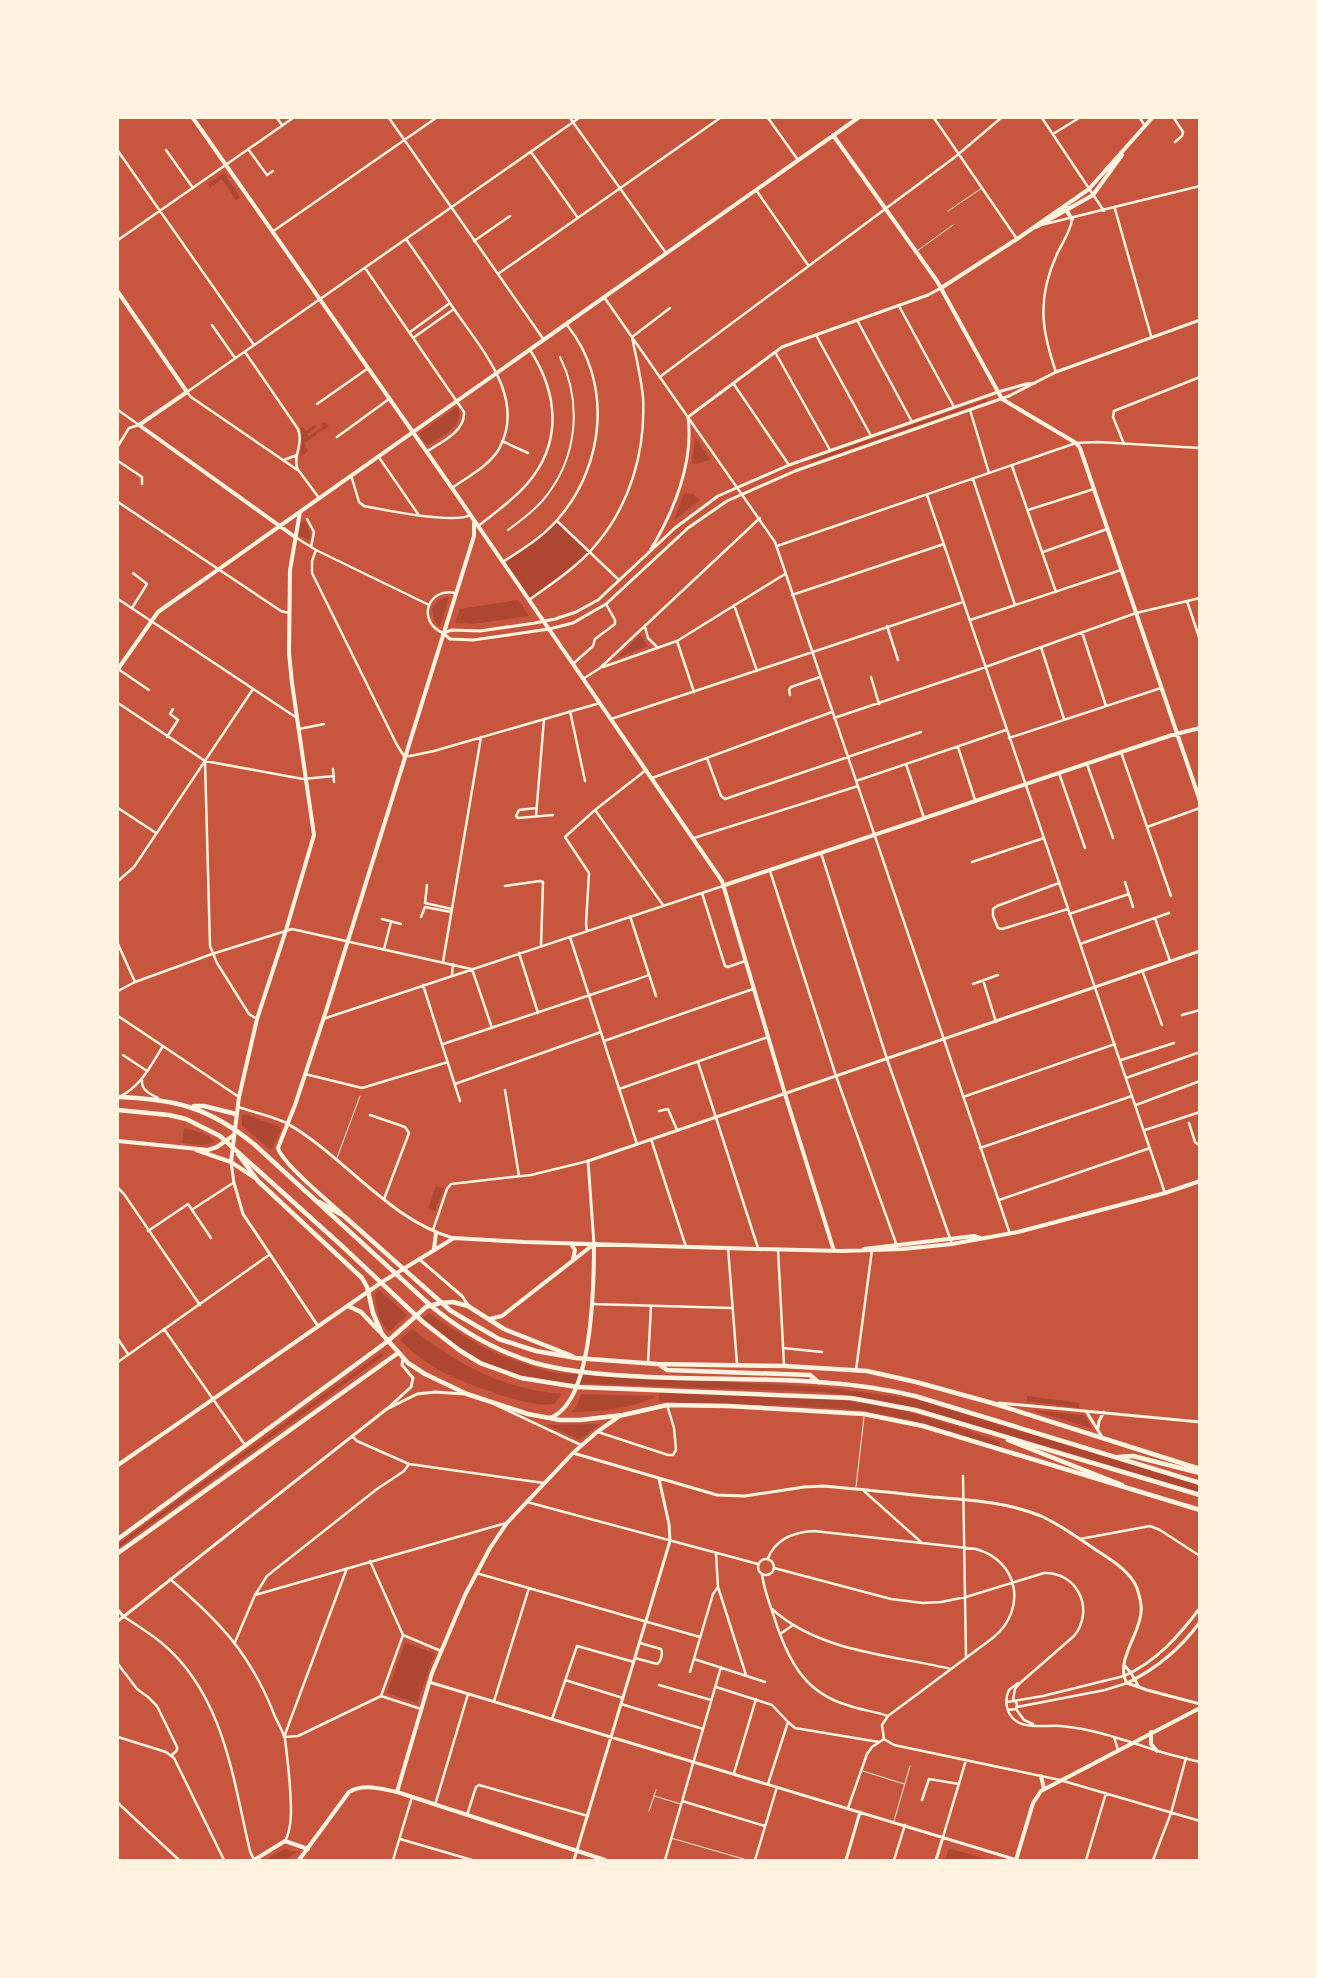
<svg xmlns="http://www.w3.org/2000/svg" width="1317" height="1978" viewBox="0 0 1317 1978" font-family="Helvetica,sans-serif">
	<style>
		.green { fill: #ae4732 }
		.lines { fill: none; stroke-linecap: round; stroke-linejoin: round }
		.service { stroke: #fff3e0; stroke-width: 1 }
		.pedestrian { stroke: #fff3e0; stroke-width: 2 }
		.minor { stroke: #fff3e0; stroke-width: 2.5 }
		.tertiary { stroke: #fff3e0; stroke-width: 3 }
		.secondary { stroke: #fff3e0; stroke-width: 4 }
		.primary { stroke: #fff3e0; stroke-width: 4.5 }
		.trunk { stroke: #fff3e0; stroke-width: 4.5 }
	</style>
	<rect width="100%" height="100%" fill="#c8553d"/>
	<path class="green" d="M224,173L240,197L236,200L222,179L210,188L208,184Z
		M987,399L988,401L812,462L811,460Z
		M456,407H458C465,426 443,435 430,444H426L419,435L421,432Z
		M325,422L329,427L317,433V435L304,443L308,451L300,457L302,442L301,428L303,427L306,431L314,425L316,427L307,434L309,436L323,427L321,424Z
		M695,437L710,459L709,460L696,464L692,463Z
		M684,493L693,494L700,500L674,520Z
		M304,521L309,528L310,540L298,535L300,523Z
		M557,521L589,552L529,600L503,562Z
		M449,597L440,626H439L434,620L432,609L439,600Z
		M518,600L529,616L473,624L455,623L460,609Z
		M640,635L648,646L617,658Z
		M244,1114L280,1127L281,1130L271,1150L242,1126V1116Z
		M184,1128C194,1131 209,1133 215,1142L203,1145L182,1143Z
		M436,1186L444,1188L435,1211L428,1209Z
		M379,1290L407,1315L389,1332C379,1323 376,1307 375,1294Z
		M429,1313C472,1344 503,1359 554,1373L822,1387L915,1399L1199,1485V1492L918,1408L873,1399L823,1392L565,1383C539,1379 511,1375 486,1363C463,1351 442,1335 423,1318Z
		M412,1329C460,1365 501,1389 562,1394L555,1403C536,1412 456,1380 437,1369C423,1360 411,1352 400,1340Z
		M381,1353L383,1356L118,1548V1544Z
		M659,1393C731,1394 809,1393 880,1406C921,1413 961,1428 1000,1442L999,1447L920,1422L860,1410L800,1406L659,1402Z
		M581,1394L655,1396V1397C630,1409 599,1412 571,1412L577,1406Z
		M1027,1396L1080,1403L1079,1408L1027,1401Z
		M1030,1410L1084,1415L1092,1428Z
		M600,1424L580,1440L546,1425Z
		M405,1643L435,1653L417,1703L387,1693Z
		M285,1849L297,1852L285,1860L267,1859Z
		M951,1849L990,1860H945L948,1851Z"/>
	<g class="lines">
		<path class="service" d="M948,211L982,188
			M917,251L953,225
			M337,1158L360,1096
			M856,1487L864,1417
			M863,1771L904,1784
			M654,1796L681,1804
			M649,1811L656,1790
			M894,1821L910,1766
			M671,1838L747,1860"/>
		<path class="pedestrian" d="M508,530C520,521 533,512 543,500C577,460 583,404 560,357
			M635,980L649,975"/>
		<path class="minor" d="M277,118L282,125
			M389,118L544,340
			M570,118L666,253
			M768,118L798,160
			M934,118L1017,239
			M1042,118L1104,211
			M1140,118L1145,126
			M1174,118L1183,132L1182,136L1175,142
			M1053,134L1079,118
			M248,149L267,175L273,171
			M166,150L193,188
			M118,151L254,345
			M531,152L578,218
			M756,190L808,265
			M1115,209L1151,336
			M1041,225L1200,186
			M272,232L436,118
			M406,239C422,262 438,285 454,309C481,349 527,398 499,449C489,466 467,477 452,488
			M118,240L293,118
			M474,241L510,216
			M365,268L464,412C465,432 441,442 426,452
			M498,274L720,118
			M604,297L775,542L1010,1234
			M899,306L954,407
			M857,320L912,422
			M212,325L235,358
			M410,332L450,303
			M816,335L871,436
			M413,338L454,309
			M245,352L298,429C304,444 292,457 298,470
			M775,352L830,450
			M1056,372C1041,329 1037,298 1057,254C1062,243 1071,231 1072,219
			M661,376L955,157L1001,118
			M733,383L789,465
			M317,404L367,369
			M118,410L139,425
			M970,410L989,473
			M337,437L389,399
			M502,441L528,453
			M1124,444L1113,417L1114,411L1200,377
			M118,446L129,428L139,425
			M378,456L418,514
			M284,460L297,455
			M118,461L142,477V484
			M1012,466L1056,592
			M351,475L359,502L364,506C384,510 455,524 470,515
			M973,479L1015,605
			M927,495L1165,1193
			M319,498L299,471L191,397L187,392L579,118
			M118,502L281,611L289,613
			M1028,510L1094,489
			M307,519L314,532L311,547
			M557,521L619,580
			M478,526C495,513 513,500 527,484C563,443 558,393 530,350
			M295,537L316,550L429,605
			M777,546L1076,443L1098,442L1200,448
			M316,550L312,561V573L397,745L404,756H410L434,751L600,703
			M1043,552L1107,529
			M503,562C522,549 543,537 558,519C605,465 613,382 567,325
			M792,595L944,544
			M118,599L297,718
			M529,600C551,584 576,568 594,547C630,506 646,451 643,397C641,377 636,357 632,337L670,308
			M1187,601L1200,640
			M734,605L757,671
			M132,608L147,584L133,573
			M970,620L1121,570
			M887,626L898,660
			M645,627L648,638L658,648
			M1082,632L1106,706
			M443,633C416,621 428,587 455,593
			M677,641L694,692
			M1041,647L1064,719
			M573,664L593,646L595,639L615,624V620L606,604
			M603,667L677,641L785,574
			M118,669L149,690
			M871,677L879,704
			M583,679L600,668L760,518
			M790,695L789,690L791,687L820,677
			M118,703L205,761L303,779L334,776
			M570,711L585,781
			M834,718L980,669L1136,613L1200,598
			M611,719L963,602
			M299,729L324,724
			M167,737L178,720L170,714L173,709
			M1009,738L1161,688
			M958,747L975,800
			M1121,752L1171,896
			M707,758L721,796L725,799L921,732
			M205,761L210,946L217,963L249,1014L257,1019
			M906,764L924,818
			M1087,764L1113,838
			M333,769L334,782
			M1059,773L1085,848
			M652,778L832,712
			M856,781L1006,730
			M118,808L156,833
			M536,808L519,810L516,816L518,818L553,815
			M595,810L663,905
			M536,816L544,719
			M1147,827L1200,808
			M694,838L858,786
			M821,853L887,1059L952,1244
			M972,862L1044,838
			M770,871L836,1076L897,1246
			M118,881L134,867L253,689
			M1125,882L1133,907
			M1059,883L997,906L993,909V916L998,928L1002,929L1068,909
			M427,885L425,903L452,909
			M505,886L540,881L543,882L541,946
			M702,893L725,966L728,967L745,961
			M1069,914L1129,894
			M630,916L656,996
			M421,917L425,907L451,912
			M1155,918L1161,936
			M382,919L401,924
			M587,931L586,924L589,873L565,837L595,810L646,770
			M570,937L637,1144
			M1162,938L1170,961
			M118,944L135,982
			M1080,944L1169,913
			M384,949L391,922
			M519,953L538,1013
			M443,962L481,737
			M472,969L492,1028
			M1142,970L1162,1025
			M452,975L453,964
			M983,980L996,1022
			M973,984L998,975
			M423,985L460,1101
			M118,991L135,982L212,954L292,929L471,969
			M1182,1015L1200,1010
			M118,1016L239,1097
			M323,1019L723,886
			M604,1041L753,989
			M443,1044L635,980
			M123,1055L147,1071
			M1121,1060L1174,1043
			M698,1062L758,1248
			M305,1074L362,1088L448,1062
			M1126,1078L1200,1052
			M142,1080C141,1090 150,1094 158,1098
			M455,1084L601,1032
			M619,1089L768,1037
			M505,1090L519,1176
			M121,1096C141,1086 151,1065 163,1046
			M963,1097L1115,1044
			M1136,1105L1200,1081
			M238,1107L271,1117L287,1123
			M659,1111L668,1109L677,1130
			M370,1115L405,1127L409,1133L384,1199
			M1189,1123L1195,1142L1200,1146
			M1145,1130L1200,1112
			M651,1139L686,1247
			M980,1148L1132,1096
			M118,1188L124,1194L200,1305
			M999,1200L1150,1148
			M193,1209L233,1183
			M433,1230L447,1189L451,1184L531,1175L588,1161
			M148,1231L188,1204L211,1238
			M728,1248L737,1364
			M778,1250L784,1365
			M592,1304L732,1308
			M164,1329L245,1445
			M118,1339L128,1354
			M783,1348L822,1352
			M118,1362L269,1255
			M648,1363L651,1306
			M856,1370L872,1250
			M496,1405L581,1445
			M598,1432L668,1455H673L676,1450L674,1428L667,1405
			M352,1436L357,1441L409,1464L544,1483
			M963,1476L966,1657
			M864,1491L921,1542
			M527,1502L758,1564
			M1080,1539L1150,1526L1160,1530L1200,1556
			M716,1554L718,1587L746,1675
			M768,1558C776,1539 794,1532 814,1531L976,1549C1019,1561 1027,1609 994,1637L888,1716L882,1725L884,1739
			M758 1567a8 8 0 1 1 16 0a8 8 0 1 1-16 0Z
			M370,1561L403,1635
			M774,1568L891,1599L923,1603L941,1602L966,1597L1044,1573C1078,1572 1095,1610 1074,1636L1020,1683L1015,1689L1013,1700
			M476,1573L700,1637
			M762,1574C764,1592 772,1609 777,1626C790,1663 806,1693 847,1705C860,1710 874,1711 888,1716
			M170,1579C219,1621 250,1653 274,1714C277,1722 283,1731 285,1739C287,1755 289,1772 290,1788C291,1804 293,1827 285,1841
			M255,1595L506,1523
			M772,1609C819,1652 892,1655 951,1669
			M123,1616C136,1625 151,1634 163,1644C224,1696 233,1779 250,1851L254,1860
			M780,1634L793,1625
			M235,1642L255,1595L267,1576L377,1489L404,1471L409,1464
			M635,1658L657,1664C661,1662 663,1653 661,1649L640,1643
			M694,1659L765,1682
			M118,1664L137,1689L148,1697L157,1706L177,1747V1750L172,1755
			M690,1672L713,1594L718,1587
			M565,1680L623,1698
			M1018,1683L1009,1690C1004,1700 1006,1714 1016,1721C1028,1729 1048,1725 1061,1726C1094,1729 1124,1740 1155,1750C1169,1755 1185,1758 1200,1762
			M659,1685L711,1700
			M716,1687L772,1705L788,1722L795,1728L879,1742
			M494,1701L529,1588
			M1007,1702L1043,1696L1124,1676
			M621,1704L703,1729
			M1017,1707L1105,1690L1127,1683
			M421,1709L381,1696L403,1635L441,1651
			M1016,1709L1024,1720L1033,1724
			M1008,1710L1016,1709L1017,1704L1015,1701
			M552,1719L577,1646L634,1662
			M118,1737L166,1752L174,1758L224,1860
			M284,1737L347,1568
			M284,1737L298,1736L381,1696
			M1114,1737L1118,1750
			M884,1739L894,1745L1060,1780L1200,1821
			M734,1773L756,1699
			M768,1784L788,1722
			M922,1800L929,1779L959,1784
			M682,1801L765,1826
			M118,1803L179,1860
			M435,1805L468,1694
			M848,1808L867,1754L872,1747L884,1739
			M467,1815L476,1787L479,1785L588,1816
			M943,1837L966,1760
			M400,1839L472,1860
			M393,1860L412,1797
			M665,1860L721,1667
			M755,1860L777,1787
			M894,1860L905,1825
			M1086,1860L1106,1793
			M1153,1860L1171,1813L1186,1758"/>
		<path class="tertiary" d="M1035,383L1026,384L998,392L789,465L718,496L675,528L598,600L576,612L555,619L535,623L480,631L452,630L443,633L450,639L473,640L549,629L573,623L606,604L688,528L727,501L795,471L1009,396L1056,372L1200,320
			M651,549C674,511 694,462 688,417L782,347L928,295L941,288
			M288,1124C345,1157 388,1219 453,1238
			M231,1162L234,1183L243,1214L318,1326
			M594,1244L588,1161L1200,951
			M419,1259L462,1296L468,1305
			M999,1403L1200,1422
			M389,1408L417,1394L435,1392L464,1394
			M1086,1411L1102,1437
			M1098,1428L1099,1421L1104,1412
			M573,1453L717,1495L745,1496L804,1487L823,1486C860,1489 896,1493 933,1497C969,1500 1007,1502 1041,1516C1061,1525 1078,1538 1096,1550C1111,1560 1129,1570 1137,1588C1140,1598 1143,1608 1140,1618C1137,1637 1115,1664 1127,1683
			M118,1610L123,1616
			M118,1621L388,1408L411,1387L413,1378L402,1365L403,1358
			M1125,1666L1131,1673L1139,1687
			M1124,1676C1157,1661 1178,1637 1200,1608
			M429,1682L1017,1860
			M1127,1683C1156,1669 1181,1648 1200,1622
			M1127,1683L1147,1690L1200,1704
			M574,1860L670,1541L669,1524L659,1479
			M846,1860L860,1812
			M936,1860L943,1837"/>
		<path class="secondary" d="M193,118L452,488L722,881L785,1094L834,1251
			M833,135L937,281L1002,399L1076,443L1080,448L1200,801
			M1068,208V213L1072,219
			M1036,227L1093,195L1122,155
			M941,288L1017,239L1089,189L1152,118
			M118,292L187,392L139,425L295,537
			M118,669L158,612L858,118
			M725,885L1172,735L1200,728
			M118,1141L208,1150L217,1147L234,1135
			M196,1150L231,1162L255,1178
			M231,1162L239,1097L257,1019L286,930L314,835L292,683L289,653L290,570L300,512
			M341,1213C327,1200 282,1163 278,1148L295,1105L327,1008L474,536V522
			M571,1244L575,1250L573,1259
			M434,1249L436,1232
			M864,1249L974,1236L980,1238
			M489,1319L502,1316L594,1244
			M549,1418C593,1405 594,1283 594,1244
			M118,1465L382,1282L454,1238L524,1242L758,1249L841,1251L903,1249L952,1244L1018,1232L1165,1193L1200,1181
			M1151,1732V1744L1157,1751
			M1041,1776L1044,1789
			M397,1792L432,1673L465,1595L490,1548L507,1523L573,1453L597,1432L621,1415
			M254,1860L285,1841L308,1849
			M299,1860L349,1792C364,1783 381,1789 397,1792L605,1860
			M1016,1860L1033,1803L1041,1791L1200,1708"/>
		<path class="primary" d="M118,1539L388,1341L426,1307L440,1303L453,1302L468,1306L504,1329L572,1356
			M118,1553L398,1353"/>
		<path class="trunk" d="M118,1097C175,1099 209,1107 255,1145L430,1305C461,1331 496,1351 535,1363C572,1373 610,1375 648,1377C737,1381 828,1375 915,1396L1200,1483
			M194,1106H204L236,1114
			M118,1110L169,1115L186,1119L220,1136L341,1245L423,1322L459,1350L480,1363L521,1378L577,1387L851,1398L915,1410L1200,1495
			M238,1154L258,1181L362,1278L367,1287L373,1313L382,1334L408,1363L425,1374L467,1394L528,1414L560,1420H580L623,1415L667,1405L728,1406L864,1414L923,1426L1200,1510
			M319,1202L344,1216L451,1311L499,1339L536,1351L576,1358L657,1364L785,1366L867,1371L916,1382L992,1403L1200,1469
			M348,1306L361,1312L379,1331
			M658,1364L667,1370L810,1375L818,1382
			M1008,1440L1122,1485
			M1118,1457L1133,1456L1200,1473"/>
	</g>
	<rect width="1317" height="1978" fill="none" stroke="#fff3e0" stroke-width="238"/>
</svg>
